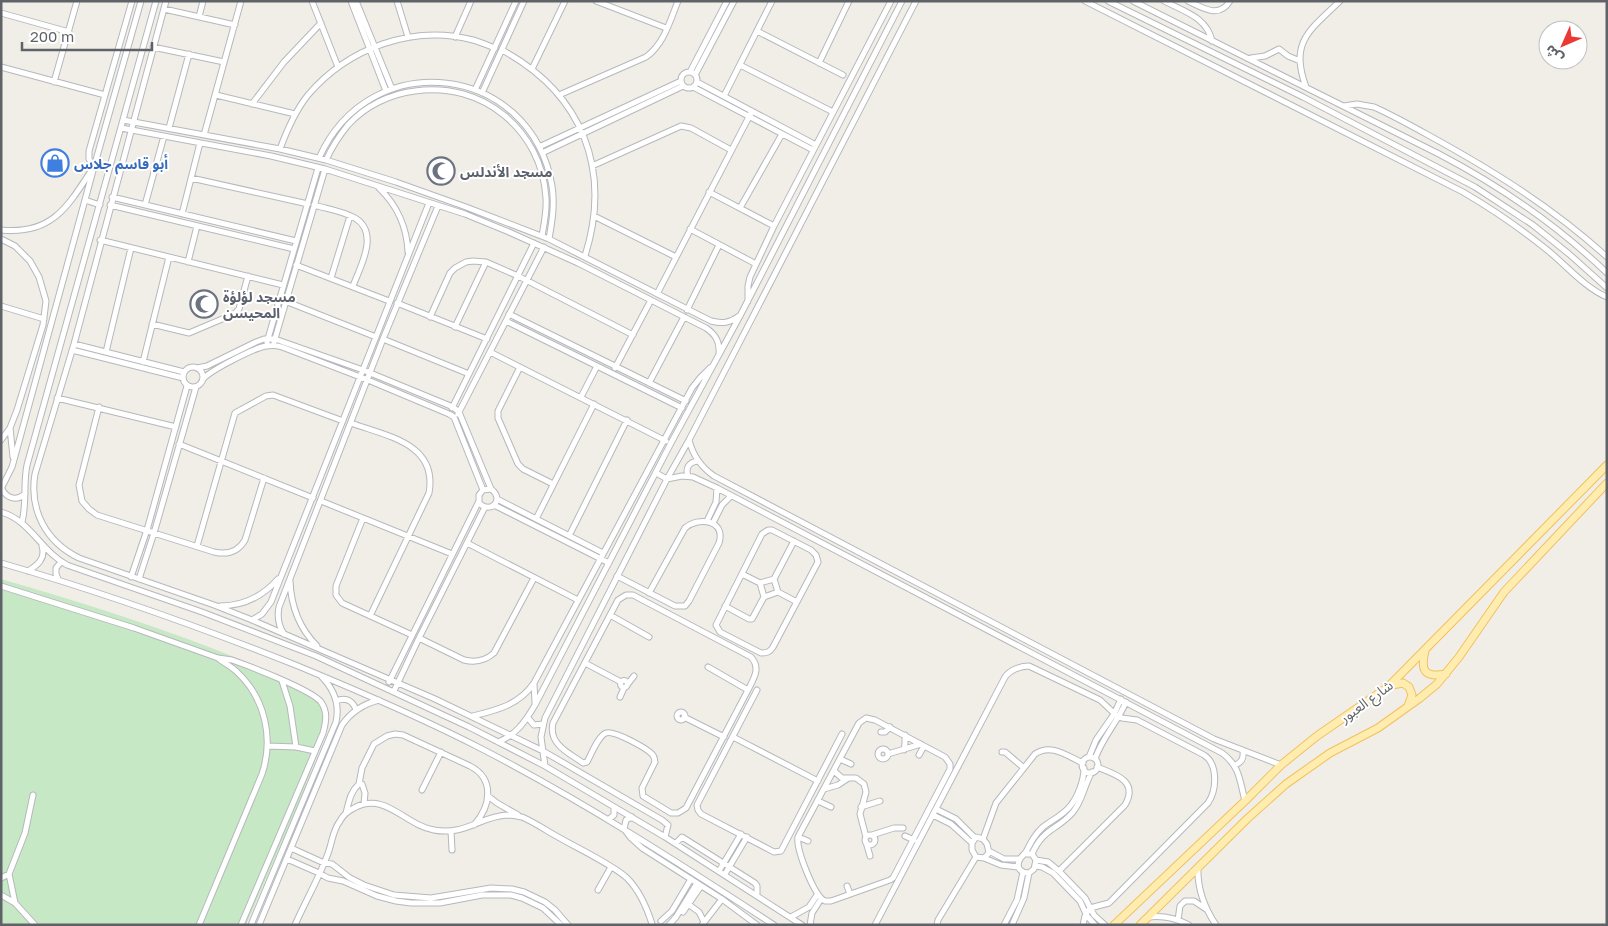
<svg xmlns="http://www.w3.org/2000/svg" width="1608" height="926" viewBox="0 0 1608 926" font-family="'Golos Text','Noto Sans Arabic',sans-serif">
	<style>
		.green { fill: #c7e8c5 }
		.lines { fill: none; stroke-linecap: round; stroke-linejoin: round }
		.minor-casing { stroke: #b5b8bc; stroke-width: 7 }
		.major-casing { stroke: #f2c060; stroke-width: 9 }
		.minor { stroke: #fff; stroke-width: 5 }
		.major { stroke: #ffedaf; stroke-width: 7 }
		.labels { text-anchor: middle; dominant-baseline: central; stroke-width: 4; stroke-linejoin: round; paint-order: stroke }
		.shop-label { font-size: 14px; font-weight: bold; fill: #366cbe; stroke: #fff; text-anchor: start }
		.worship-label { font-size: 14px; font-weight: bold; fill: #5b616d; stroke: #fff; text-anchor: start }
		.street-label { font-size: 14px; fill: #5f6368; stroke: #fff }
	</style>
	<rect width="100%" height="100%" fill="#f1eee8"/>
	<path class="green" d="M1,579C83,603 165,628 244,661C273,673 305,683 325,708C330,714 328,723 327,730L295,812L246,925H1Z"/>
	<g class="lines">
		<g class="minor-casing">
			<path id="minor" d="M166,1L74,344L35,474C29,510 46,542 79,558L214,605L252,620L435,699L543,751L662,820L668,825L665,837
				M312,1L338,67
				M351,1L386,91
				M356,1L392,89
				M397,1L408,37
				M596,1L666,28
				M1085,1L1463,192C1492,209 1520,228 1546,249C1565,264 1585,288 1607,297
				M1108,1L1303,97L1475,187L1533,225L1569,254L1607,288
				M1133,1L1439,154C1500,186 1557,225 1607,273
				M1164,1C1183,11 1207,17 1212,41
				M1188,1C1203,8 1219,19 1230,1
				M164,9L235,25
				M1,13L69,32
				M199,17L203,1
				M757,31L843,75
				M455,37L471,1
				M153,47L224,62
				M502,50C583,94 612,170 585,256
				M1251,58L1265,56L1279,49L1288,56L1300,61
				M819,63L849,1
				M740,65L833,112
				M1,67L105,95
				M532,69L565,1
				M681 80a8 8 0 1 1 16 0a8 8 0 1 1-16 0Z
				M690,72L727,1
				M695,75L734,1
				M54,82L77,1
				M697,82L816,145
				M693,87L813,150
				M1306,87C1289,42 1310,30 1340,1
				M475,90L516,1
				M482,93L524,1
				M216,95L295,114
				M559,95L646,57C664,44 670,21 678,1
				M724,96L772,1
				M252,104L284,62L321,23
				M1344,106L1357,104L1374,107C1392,115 1410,125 1428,135C1492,170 1552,207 1607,257
				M123,120L280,149L326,160L396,182L466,207L549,239L711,321C722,324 730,323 739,316
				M121,128L271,156L325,169L465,214L509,232L578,263L706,328C715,334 720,341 719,353
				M169,128L189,54
				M204,135L241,1
				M539,147L681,81
				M280,149C287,130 295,111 308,95C348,48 413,24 473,40C480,42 487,45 495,48
				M542,153L683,86
				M319,158C370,44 531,63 552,186C555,204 552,222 549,239
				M326,160C332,147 339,136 348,125C365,106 390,94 415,91C482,81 542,130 546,198C547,211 544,224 542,236
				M592,166L681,126L691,128L731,150
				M94,167L89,159V151L132,1
				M191,178L308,204
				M379,188C397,205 407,228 408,252
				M709,192L774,226
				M112,197L296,241
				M85,200L100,205
				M110,205L294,249
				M145,205L164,136
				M314,205C327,209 343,211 355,218C380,233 360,267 353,286
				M740,208L782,134
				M182,214L200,143
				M594,216L676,257
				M690,229L756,264
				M1,230C51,235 67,208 91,171
				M1,239L15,246L30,261L39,277L46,301L43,325L17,410L10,428L13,457
				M100,240L283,285
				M188,262L197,226
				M296,265L389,301
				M331,278L350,216
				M657,294L752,111
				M285,301L376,337
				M748,301V286L750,277L774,226L891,1
				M397,303L487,339
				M1,306L44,319
				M687,310L719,245
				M509,314L686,401
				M430,317L450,273L455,268L466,262L473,261L486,262L518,276L633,335
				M506,321L682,408
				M152,324L189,333L234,314L239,309L248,276
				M455,327L486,262
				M383,339L469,374
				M267,342L318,168
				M274,342L325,169
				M74,344L184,372
				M72,350L183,378
				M106,352L131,248
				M490,352L666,441
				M143,362L169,257
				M183 377a10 10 0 1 1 20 0a10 10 0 1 1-20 0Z
				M520,367L498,411V418L518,464L523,469L553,484
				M197,368L207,366L256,342L264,339H275L363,370L453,407L459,412L491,489C505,499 491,515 479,503V495L483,490L491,489
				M615,368L651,300
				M203,379C211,370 254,348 266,346C271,345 276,345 282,347L368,380L449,414L454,417L483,490
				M649,383L684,317
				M581,397L597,366
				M57,398L176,427
				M99,407L79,485L82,501L89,509L97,515L214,552C227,555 238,552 245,540L264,478
				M452,408L534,243
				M458,414L544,247
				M351,423C386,436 438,443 429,493L370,616
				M1,440L10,428
				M689,440C693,456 701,467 714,476L1214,739L1281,765
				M179,444L313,498
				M656,473L667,479L682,476L693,477L717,488L1222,753C1240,766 1240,782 1245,801
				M688,476C685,468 689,462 698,461
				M1,489L12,467L94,167L141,1
				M2,489C7,499 17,501 25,494
				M497,499L603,553
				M321,501L452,554
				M494,505L609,563
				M1,512C30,520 41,551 67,565L202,612L316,656L469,727L545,766L665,837L802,925
				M363,518L336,586V595L342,603L412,635
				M536,519L594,404
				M707,521L716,502L717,488
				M22,522C27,503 23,484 27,465L156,1
				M713,523L722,505L731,496
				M768,530H772L811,550L816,555L818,562L773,647C770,652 767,653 761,653L720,632L716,625L762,534Z
				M569,536L627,420
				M467,543L578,600
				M197,546L235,413L266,396L273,395L343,421
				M1,563C102,592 200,627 298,666C361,692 422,718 482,749C583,801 679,863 774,925
				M28,571C38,565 46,558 42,546
				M742,574L760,583
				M617,576L675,606H685L689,601L719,543C726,520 699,516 685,528L649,593
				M131,577L147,530L187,386
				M58,579L56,574V568L61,562
				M139,579L154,533L196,387
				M774,579L794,541
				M290,581C291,606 300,629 317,646
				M1,586L134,628L218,658L232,660C249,666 312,690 321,702C328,712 326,722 323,733L241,925
				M778,592L797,602
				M626,595H633L751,657C761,668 754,678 748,690L686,808L678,813H671L643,796L642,788L655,762C654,758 655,757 652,754C646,748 614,730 606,733C598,736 591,755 587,762L583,763C569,753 548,744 553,723L618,600Z
				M220,606C243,606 263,596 278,579
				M725,606L749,619H752L764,597L760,583L774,579L778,592L764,597
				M610,615L649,637
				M252,620L262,614L271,602L429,203
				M284,634C278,625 277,617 279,607L383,339L438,206
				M419,638L464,660C476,663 485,661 494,653L534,578
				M585,663L621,682
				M708,667L748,690
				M620.5 684a3.5 3.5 0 1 1 7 0a3.5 3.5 0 1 1-7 0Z
				M282,681L290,706L296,747
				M389,682L479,501
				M534,684L535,703
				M627,685L634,676
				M757,690L697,805L698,810L701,814L774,852L781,851L842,734
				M394,691L419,638L485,507
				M620,697L624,688
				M336,701C345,697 353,700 356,710
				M677 716a4 4 0 1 1 8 0a4 4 0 1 1-8 0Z
				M473,716C497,710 519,705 534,683L692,388L700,378L710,368
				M684,717L724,737
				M528,718L534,725L543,724
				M866,718L875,720L945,757L950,764V769L893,878L890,880L831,901H825C814,896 796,849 798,837L859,723Z
				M881,732H885L890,727
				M733,737L818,781
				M498,742C516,735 525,722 535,705L671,443L741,314L902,1
				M268,746L296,747L315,751
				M878 754a5 5 0 1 1 10 0a5 5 0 1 1-10 0Z
				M904,750L905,743V735
				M1002,752H1005L1024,768
				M888,754L921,744
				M919,755L924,746
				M1089,757L1096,740L1114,714L1121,699
				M1082 765a8 8 0 1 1 16 0a8 8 0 1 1-16 0Z
				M840,759L851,764
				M1095,759C1102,738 1117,723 1126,702
				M1235,765C1241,763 1244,758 1243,751
				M545,766L541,737L545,718L667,479L689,440L916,1
				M834,771L842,778H856L864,784L866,792L860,814L866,837
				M359,784L362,768L374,744L387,736L395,734L403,735L470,766C495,779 491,806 474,825
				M824,789L838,785L847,779
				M422,790L441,752
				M488,796L497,803L518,815
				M818,801L831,807
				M861,807L880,801
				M936,809L956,819L975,838
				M346,813C349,802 350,792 359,784H362L365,793L364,804
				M933,815L951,824L972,843
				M632,817L626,820L624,829L631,838L642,848L722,899L757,925
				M608,820L614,815V807
				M451,831L452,850
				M872,835L894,828H903
				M865 840a5 5 0 1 1 10 0a5 5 0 1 1-10 0Z
				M905,836L914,840
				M798,837L808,841
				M983,839L996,803L1035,754C1051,743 1067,756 1083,763
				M866,842L870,856
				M676,843L682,837L755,883L757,886V895
				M291,848L324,863L332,864L350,878L364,885L394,895L431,898L491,888L512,889L524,892L545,902L555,910L568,925
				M989,851L1004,859H1020
				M1025,854H1032L1036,860L1034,869L1029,873C1022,873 1016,869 1019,861C1020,857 1024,855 1026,852C1031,842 1035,834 1043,827C1053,819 1064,815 1071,805C1078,796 1084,780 1084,768
				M1032,854C1043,828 1058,830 1073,812C1083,800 1084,785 1092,772
				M984,858L989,853L987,844L983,839L976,837L972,843V850L976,857L984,858L1001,865L1018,867
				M287,859L319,873L328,878L343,881L377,896L396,901L411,903H440L482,895H511L522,898L543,908L561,925
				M1036,860L1048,862L1059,871L1085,898L1094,915L1105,925
				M1036,866L1042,867L1053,873L1080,901L1087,916L1095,925
				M1198,867C1197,889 1204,907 1216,925
				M719,871L741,834
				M1059,871L1125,805C1139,781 1115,774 1097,767
				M725,874L747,837
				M1,878L9,874
				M847,886L850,894
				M598,890L611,867
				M1,895L15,903L35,925
				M15,903L9,874L25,833L33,795
				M688,904L699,912L704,922
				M683,912L701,886
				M791,917L809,907L817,895
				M1148,917C1163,915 1176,918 1189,925
				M1178,920L1180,906L1185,901H1194L1206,909
				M661,921L672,911L691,879
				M199,925L262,774C274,738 265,698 237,672C232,667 224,663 218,658
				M251,925L336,722C340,704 334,689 321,676
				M259,925L342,725C351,712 363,704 379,700
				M295,925C305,902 318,880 327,856C332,845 332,831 340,821C343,815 348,811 354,808C386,791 404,825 434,830C465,836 481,816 507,815C512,815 517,816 522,817C534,822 547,831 558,837C577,848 612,864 627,878C639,890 647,908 652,924
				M669,925L676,917L697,883
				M702,925L722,899
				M810,925L812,913L821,899
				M875,925L1005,677C1010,670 1020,666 1029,666L1100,700L1116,715L1122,718L1137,720L1204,755C1218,764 1217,790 1208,803L1109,903L1090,908L1085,916L1083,925
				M937,925L938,920L976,857
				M1004,925L1017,900L1023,872
				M1012,925L1024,898L1029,873"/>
		</g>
		<g class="major-casing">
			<path id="major" d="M1425,651C1420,671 1425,678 1446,674
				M1392,685L1403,683L1409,687L1412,695L1408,706
				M1114,925L1245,801L1281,765L1317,736L1388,687L1607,465
				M1140,925L1247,819L1286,784L1330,753L1378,728L1420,698L1437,684L1459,657L1504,592L1607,483"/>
		</g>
		<use href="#minor" class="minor"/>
		<use href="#major" class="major"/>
	</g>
	<defs>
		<g id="shop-ring" transform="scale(1.4375)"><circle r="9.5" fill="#fff" stroke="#3f7fe0" stroke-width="1.5"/><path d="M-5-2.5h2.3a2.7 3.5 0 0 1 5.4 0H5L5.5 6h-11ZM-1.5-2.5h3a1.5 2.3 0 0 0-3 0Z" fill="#3f7fe0"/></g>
		<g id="mosque-ring" transform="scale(1.4375)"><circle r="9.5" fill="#fff" stroke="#6b7280" stroke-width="1.5"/><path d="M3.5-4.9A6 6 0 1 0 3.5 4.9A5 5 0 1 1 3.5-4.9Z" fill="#6b7280"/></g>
	</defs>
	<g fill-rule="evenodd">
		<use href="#shop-ring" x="55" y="163"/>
		<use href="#mosque-ring" x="441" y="171"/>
		<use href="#mosque-ring" x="204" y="304"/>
	</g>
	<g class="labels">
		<g class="shop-label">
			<text x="74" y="163">أبو قاسم جلاس</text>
		</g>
		<g class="worship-label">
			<text x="460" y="171">مسجد الأندلس</text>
			<text x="223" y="296">مسجد لؤلؤة<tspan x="223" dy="16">المحيسن</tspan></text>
		</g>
		<g class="street-label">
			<text transform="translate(1366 701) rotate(-36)">شارع العبور</text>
		</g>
	</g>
	<rect width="1608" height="926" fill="none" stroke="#5f6368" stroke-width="5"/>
	<g transform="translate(1563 45) rotate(225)"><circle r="24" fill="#ffffff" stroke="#bfc1c3"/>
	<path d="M0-4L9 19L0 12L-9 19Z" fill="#ea3835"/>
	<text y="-8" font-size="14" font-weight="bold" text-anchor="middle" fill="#5f6368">ش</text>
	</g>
	<path d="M22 42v8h130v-8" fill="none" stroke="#5f6368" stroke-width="2.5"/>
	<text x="30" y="42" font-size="15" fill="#5f6368" stroke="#ffffff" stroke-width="4" paint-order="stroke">200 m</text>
</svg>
